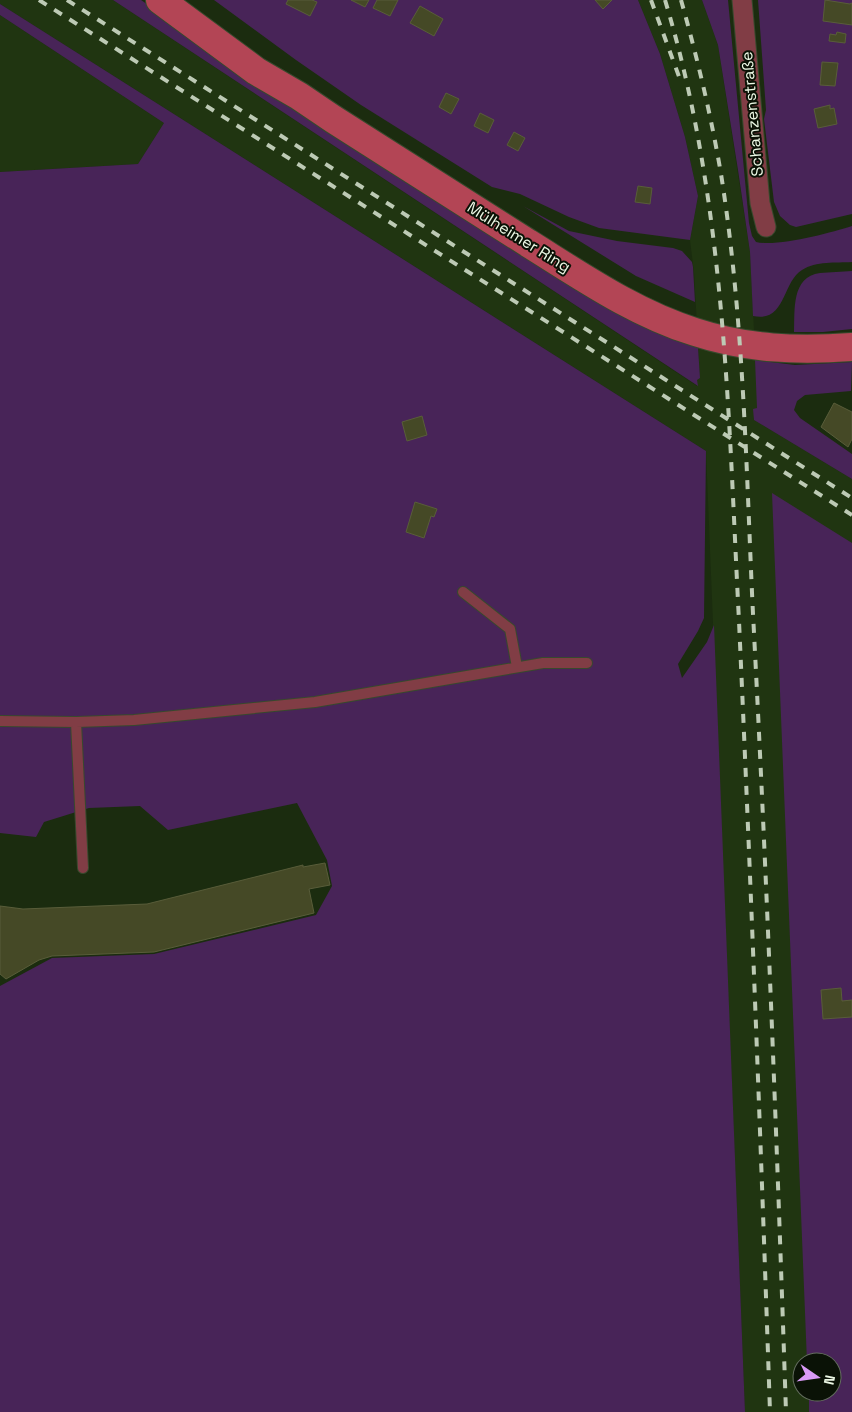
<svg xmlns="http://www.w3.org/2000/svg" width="852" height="1412" viewBox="0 0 852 1412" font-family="'Space Grotesk',sans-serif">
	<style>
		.built { fill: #203511 }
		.green { fill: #482458 }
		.building { fill: #454926; stroke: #595d3a }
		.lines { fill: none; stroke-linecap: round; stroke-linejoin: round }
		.lane-casing { stroke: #38492d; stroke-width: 12 }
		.street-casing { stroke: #38492d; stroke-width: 21 }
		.secondary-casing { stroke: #38492d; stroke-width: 30 }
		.lane { stroke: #813d45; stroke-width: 10 }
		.street { stroke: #813d45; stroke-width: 19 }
		.secondary { stroke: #b34555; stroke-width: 28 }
		.rail { stroke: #bdcab5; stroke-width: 4; stroke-dasharray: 9 9; stroke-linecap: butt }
		.labels { text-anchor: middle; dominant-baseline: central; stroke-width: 4; stroke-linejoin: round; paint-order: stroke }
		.street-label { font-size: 16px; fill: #ecf8e5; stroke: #0a1206 }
	</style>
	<rect width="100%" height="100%" fill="#1b2c0f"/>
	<path class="built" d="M0,0H113L697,386V379L700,378L694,273L690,240L698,196L685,137L660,54L638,0H702L718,45L750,252L758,408L754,420L852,479V544L807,1362H802V1392H809V1412H745L706,451L0,4Z
		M0,15L164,123L138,164L0,172Z"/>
	<path class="green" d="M113,0H141L252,77L607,308L660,334L698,347L700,378L697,380L698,386Z
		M214,0H638L660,54L685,137L698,196L690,240L599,228L569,217L520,194L492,187L361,105L296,60Z
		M702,0H728L749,223L752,236L756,242C778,247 830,233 852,226V262C836,263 816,261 802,270C782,282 786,323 753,316L750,252L738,170L718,45Z
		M758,0H852V214L796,227L790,225L780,216L774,202L764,119L766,110Z
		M0,4L706,451L704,618L698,631L678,664L682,678L707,642L714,625L745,1412H0V986L52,958L154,954L316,915L332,886L327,860L297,803L168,830L140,806L89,808L44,822L36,837L0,833V172L138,164L164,123L0,15Z
		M523,206L569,231L617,241L673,248L682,251L692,262L693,267L695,302L636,276Z
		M852,271V329L823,332H794C795,310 791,277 820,273C830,272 842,272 852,271Z
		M755,360L795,365L852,362L851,391L805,395L797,401L794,410L800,418L852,454V479L754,420L753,409L757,408Z
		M772,493L852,543V1412H809V1392H832V1362H807Z"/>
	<path class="building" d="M288,0H312L317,2L310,16L286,4Z
		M351,0H369L365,7Z
		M377,0H398L390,16L373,8Z
		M595,0H612L603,9Z
		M825,0L850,4L852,3V25L823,21Z
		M420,6L443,19L434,36L410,23Z
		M837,32L846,34L845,43L829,41L830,34L836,35Z
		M822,62L838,63L835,86L820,85Z
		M446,93L459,99L451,114L439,107Z
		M830,105V109L834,108L837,124L818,128L814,109Z
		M480,113L494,120L488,133L474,126Z
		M514,132L525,138L518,151L507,145Z
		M638,186L652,188L650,204L635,202Z
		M834,403L852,412V439L848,447L821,427Z
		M422,416L427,435L407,441L402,422Z
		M415,502L437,509L434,517L431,516L424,538L406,532Z
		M325,863L330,885L309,889L314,913L154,952L52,956L39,960L6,979L0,974V906L23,909L147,904L303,865V867Z
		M841,988L842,1001L852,1000V1017L823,1019L821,990Z"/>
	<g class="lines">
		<g class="lane-casing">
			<path id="lane" d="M463,592L510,629L517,667
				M0,721L76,722L134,720L315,702L543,663H587
				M76,722L83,868"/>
		</g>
		<g class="street-casing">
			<path id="street" d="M742,0L760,203L766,227"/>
		</g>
		<g class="secondary-casing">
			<path id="secondary" d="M160,0L256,71L299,96L333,119C398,161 463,202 528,243C581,276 634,313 695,332C747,349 797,351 852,347"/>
		</g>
		<use href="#lane" class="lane"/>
		<use href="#street" class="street"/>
		<use href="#secondary" class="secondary"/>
		<path class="rail" d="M39,0L852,515
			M67,0L852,498
			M651,0L681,82
			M665,0C726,202 728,412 739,621C751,885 761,1148 770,1412
			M681,0C697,57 711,115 721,174C744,319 746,468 753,614C767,880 777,1146 786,1412"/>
	</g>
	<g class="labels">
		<g class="street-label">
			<text transform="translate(752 114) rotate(-95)">Schanzenstraße</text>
			<text transform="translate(519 237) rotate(32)">Mülheimer Ring</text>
		</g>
	</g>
	<g transform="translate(817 1377) rotate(103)"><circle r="24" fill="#0a1206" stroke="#646e5f"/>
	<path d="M0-4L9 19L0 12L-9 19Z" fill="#d99af7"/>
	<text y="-8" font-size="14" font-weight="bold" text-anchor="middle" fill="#ecf8e5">N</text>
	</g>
</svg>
